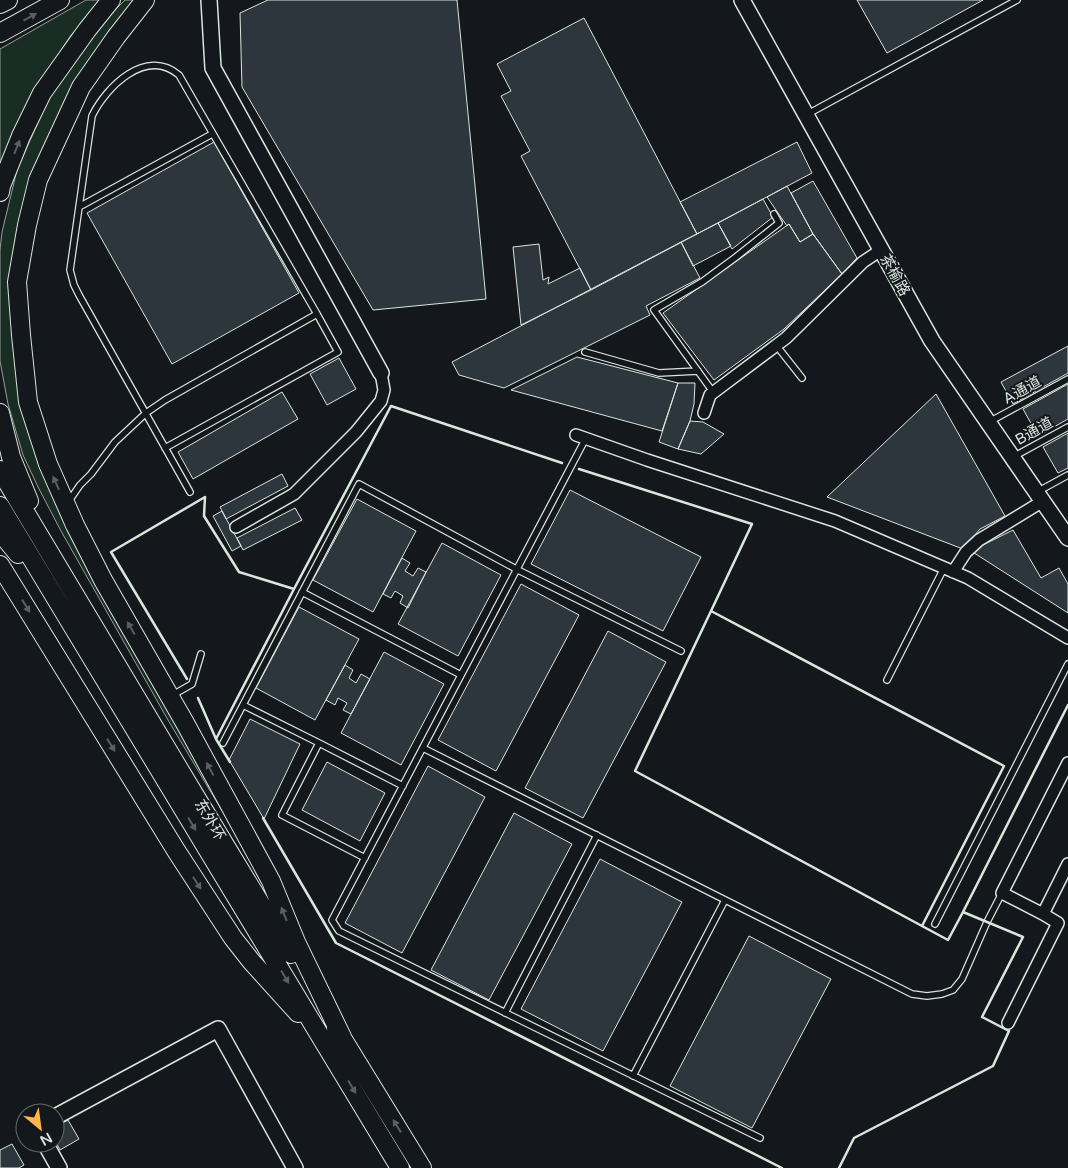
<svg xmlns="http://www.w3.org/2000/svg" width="1068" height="1168" viewBox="0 0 1068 1168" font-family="'Varela Round','Noto Sans SC',sans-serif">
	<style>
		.green { fill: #1a2d24; stroke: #939e99 }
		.building { fill: #2c363c; stroke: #d8e6dc }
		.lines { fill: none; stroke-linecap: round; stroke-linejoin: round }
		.lane-casing { stroke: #d8e6dc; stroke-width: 8 }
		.street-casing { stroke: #d8e6dc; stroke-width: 14 }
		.secondary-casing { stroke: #d8e6dc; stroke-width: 18 }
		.primary-casing { stroke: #d8e6dc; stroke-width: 20 }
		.lane { stroke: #14181c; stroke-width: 5.5 }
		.street { stroke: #14181c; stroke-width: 11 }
		.secondary { stroke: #14181c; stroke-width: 15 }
		.primary { stroke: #14181c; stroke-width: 18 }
		.wall { stroke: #d8e6dc; stroke-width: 2.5 }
		.oneway { fill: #59605f }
		.labels { text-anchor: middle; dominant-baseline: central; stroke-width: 4; stroke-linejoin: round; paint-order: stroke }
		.street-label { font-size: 15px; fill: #d8e6dc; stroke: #14181c }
	</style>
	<rect width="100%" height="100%" fill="#14181c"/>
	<path class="green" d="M86,0H103L71,35L44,76L0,169V49Z
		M125,0H138L84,71L15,263L27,424L256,868L168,720L61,531L39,489L23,455L8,404L0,361V250L2,232L17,170L52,91L94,31Z"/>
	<path class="building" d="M268,0H457L486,299L373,310L242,87L240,13Z
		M857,0H983L887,53Z
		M584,18L697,234L591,290L521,156L530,151L501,96L511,91L497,64Z
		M214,142L299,293L172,364L87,213Z
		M797,142L812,173L697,234L680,202Z
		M813,181L857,258L842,274L813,234L791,193Z
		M787,186L813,234L800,242L789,224L787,226L767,197Z
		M763,199L773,217L732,249L718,223Z
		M718,223L731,246L693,266L681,242Z
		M789,224L800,242L813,234L842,274L784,329L714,380L663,313Z
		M681,242L700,278L646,306L650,315L504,388L459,375L452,362Z
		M539,244L543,280L549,277L548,284L580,268L591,290L521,325L513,247Z
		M1068,346V373L1013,404L1001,382Z
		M577,357L678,383L662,431L511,390Z
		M339,358L356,389L327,405L310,374Z
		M678,383H695L694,404L690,421L678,449L659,442Z
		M1068,384V419L1038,436L1023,409Z
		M282,392L298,419L193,479L178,452Z
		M936,394L1005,516L980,529L963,549L827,497Z
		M690,421L703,422L724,434L701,454L678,449Z
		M1068,433V468L1058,473L1043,447Z
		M282,474L288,486L226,519L220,507Z
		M570,490L701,557L663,631L531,564Z
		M357,499L416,531L373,612L313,580Z
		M295,508L302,520L243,550L237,538Z
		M222,511L241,546L232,551L213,516Z
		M1013,530L1041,578L1059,568L1068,584V613L971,551Z
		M442,543L501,575L458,656L398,624Z
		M402,558L410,563L405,571L413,576L418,568L426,572L408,608L400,603L403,596L395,591L391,598L383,594Z
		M521,584L579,615L496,771L438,740Z
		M299,607L359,639L315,720L256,688Z
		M608,631L666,662L583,818L525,788Z
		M384,652L444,684L401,765L341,733Z
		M345,665L353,670L349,678L356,683L361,674L370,679L351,714L343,710L347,703L338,698L335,705L326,700Z
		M250,719L300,744L264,819L229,760Z
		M327,762L385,793L360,841L302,810Z
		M428,766L485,797L402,953L345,923Z
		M514,813L572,844L489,1000L431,970Z
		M600,859L682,902L603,1051L521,1009Z
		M749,936L831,979L752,1128L670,1086Z
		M68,1120L79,1139L60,1150L55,1140V1127Z
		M12,1144L24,1165L19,1168H0V1150Z"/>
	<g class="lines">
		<g class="lane-casing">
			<path id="lane" d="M806,115L1017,0
				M79,207L212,134
				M776,345L802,378
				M585,352L659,373L698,371
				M713,392L654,310L702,282L736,257L779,223L774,214
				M989,422L1068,379
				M586,438L332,920L339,931L760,1138
				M165,448L338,352L317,314
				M1013,457L1068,427
				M1037,492L1068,475
				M69,501L80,485L91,474L115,442L146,413L165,400L317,314L179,75C146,47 106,87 92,116L70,270L74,285L79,295C116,360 153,426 190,492
				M302,592L461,675
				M887,680L944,568
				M171,696L192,684L201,654
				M243,705L319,743L403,786
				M223,743L359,484L516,569L681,651
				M319,743L282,815L365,858
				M423,748L912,994L927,996L942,994L953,990L962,979L987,922L1002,893
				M935,924L1068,664
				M505,1013L597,835
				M633,1076L725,900"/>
		</g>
		<g class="street-casing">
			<path id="street" d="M704,413L710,395L786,338L863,262L881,250
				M576,435L647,460L835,521L968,578L1068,638
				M236,527L294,494L356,432L381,401L384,390L381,373
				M953,572L966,552L979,540L1043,501
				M1068,763L1002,893L1043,914L1068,864
				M1008,1023L1058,923L1043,914"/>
		</g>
		<g class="secondary-casing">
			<path id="secondary" d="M209,0L213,68L381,373
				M742,0L932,341L1068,538
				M55,1117L218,1029L295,1168
				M45,1143L59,1168"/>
		</g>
		<g class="primary-casing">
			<path id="primary" d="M145,0L116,37L81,87L38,180L27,225L17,282L21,335L28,402L48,464L75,525L103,580L185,723L271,881L296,942L342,1037
				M0,4L8,0
				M0,33L60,0
				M0,192L1,186L21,136L42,93L87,30L111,0
				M0,413L11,457L29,501
				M0,470L194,794L291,954
				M0,506C132,728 268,947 400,1168
				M0,532L18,554
				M0,565L177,852L233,938L251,961L298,1013
				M336,1028L422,1168"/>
		</g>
		<use href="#lane" class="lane"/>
		<use href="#street" class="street"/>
		<use href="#secondary" class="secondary"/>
		<use href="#primary" class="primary"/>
		<path class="wall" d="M579,469L752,524L711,611
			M294,589L391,406L562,463
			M187,679L111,552L205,497L204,516L239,572L294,589L216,739L198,698
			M216,739L230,762
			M263,818L336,943L782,1168
			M963,912L1068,705
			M839,1168L854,1138L993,1066L1009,1031L982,1017L1023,937L963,912L948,940L922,926L635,771L711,611L1004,766L922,926"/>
	</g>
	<defs><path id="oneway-solid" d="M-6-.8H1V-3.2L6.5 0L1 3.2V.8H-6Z" transform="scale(1.25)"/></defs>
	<g class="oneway">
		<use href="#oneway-solid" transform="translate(30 17) rotate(-29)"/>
		<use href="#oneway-solid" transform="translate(17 147) rotate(-68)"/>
		<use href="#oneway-solid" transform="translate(56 483) rotate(-114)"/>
		<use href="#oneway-solid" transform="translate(26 606) rotate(58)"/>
		<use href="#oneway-solid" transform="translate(131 628) rotate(-120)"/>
		<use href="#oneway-solid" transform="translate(111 745) rotate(58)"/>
		<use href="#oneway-solid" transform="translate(210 769) rotate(-118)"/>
		<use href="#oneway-solid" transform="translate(192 824) rotate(59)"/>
		<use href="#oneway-solid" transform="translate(197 883) rotate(57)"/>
		<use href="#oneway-solid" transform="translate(284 914) rotate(-112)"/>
		<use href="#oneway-solid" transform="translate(285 977) rotate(59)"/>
		<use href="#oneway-solid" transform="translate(352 1087) rotate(59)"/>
		<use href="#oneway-solid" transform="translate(397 1126) rotate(-122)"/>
	</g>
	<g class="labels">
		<g class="street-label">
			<text transform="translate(895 275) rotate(61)">茶榆路</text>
			<text transform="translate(1022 390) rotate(-29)">A通道</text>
			<text transform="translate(1034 431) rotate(-29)">B通道</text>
			<text transform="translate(210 820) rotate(59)">东外环</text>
		</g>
	</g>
	<g transform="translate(40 1128) rotate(151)"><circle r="24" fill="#14181c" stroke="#626a69"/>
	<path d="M0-4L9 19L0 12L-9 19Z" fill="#ffb74d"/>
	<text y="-8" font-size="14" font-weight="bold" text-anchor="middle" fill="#d8e6dc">N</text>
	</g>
</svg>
